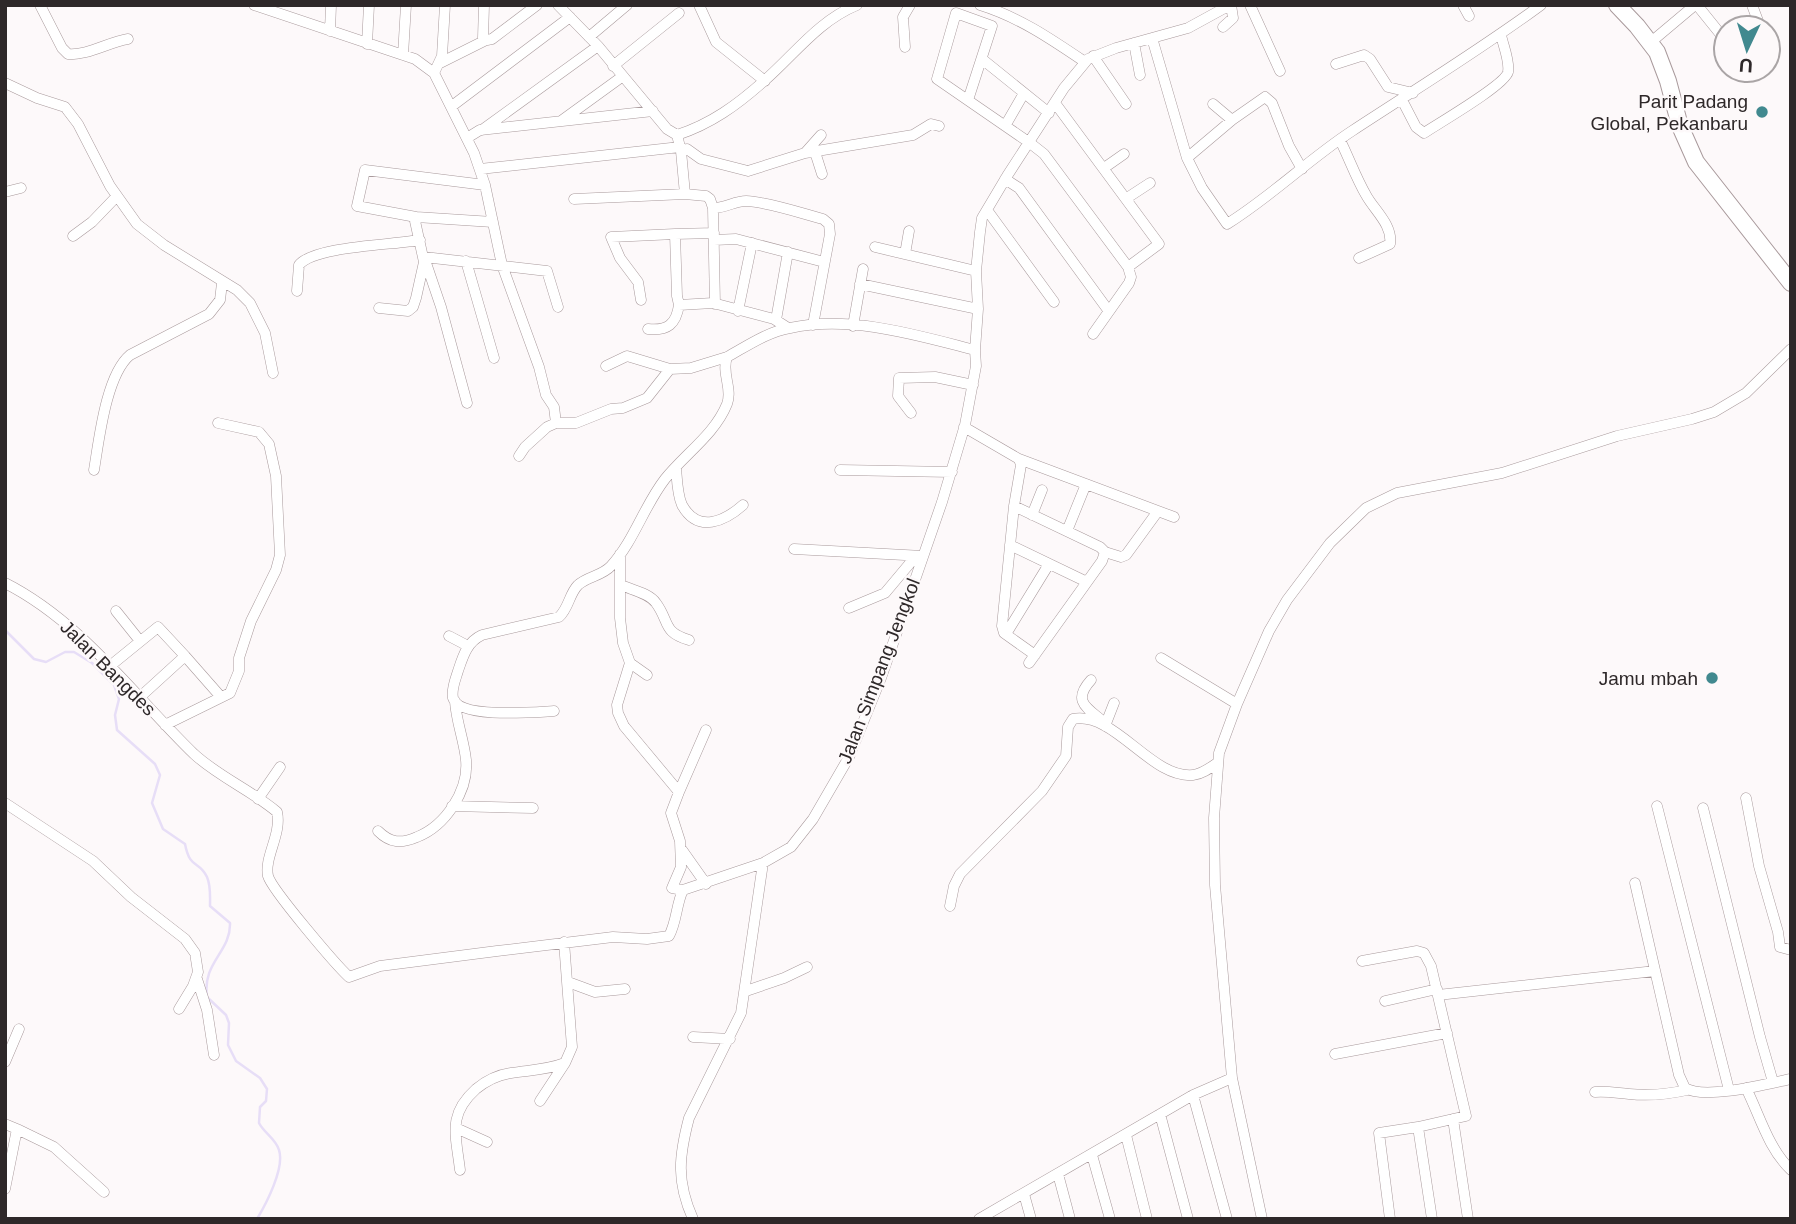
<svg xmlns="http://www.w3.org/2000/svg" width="1796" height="1224" viewBox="0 0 1796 1224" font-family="Arial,sans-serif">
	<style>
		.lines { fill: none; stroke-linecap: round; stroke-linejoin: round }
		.stream { stroke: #e7def7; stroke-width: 2.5 }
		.minor-casing { stroke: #a99a9c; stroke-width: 11 }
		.primary-casing { stroke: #a99a9c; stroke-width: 18 }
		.minor { stroke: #fff; stroke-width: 10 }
		.primary { stroke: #fff; stroke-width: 16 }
		.poi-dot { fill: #41898f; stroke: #fdf9fa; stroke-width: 2.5 }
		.labels { text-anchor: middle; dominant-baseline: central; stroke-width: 5; stroke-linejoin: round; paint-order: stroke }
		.poi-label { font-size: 19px; fill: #2e2829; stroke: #fdf9fa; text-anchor: end }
		.street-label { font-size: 19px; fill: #2e2829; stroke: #fdf9fa }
	</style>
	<rect width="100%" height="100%" fill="#fdf9fa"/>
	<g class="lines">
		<path class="stream" d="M5,630L34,659L46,662L65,652H74L92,663L114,685L119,699L115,715L117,730L155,764L160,775L152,803L163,829L185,844C190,870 199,860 207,877C211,886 210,897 210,906L230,923C231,952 202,962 207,997L226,1015L229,1023L228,1045L236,1061L260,1078L267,1089L266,1101L260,1107L259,1123C264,1133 276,1139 279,1150C285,1168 266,1204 257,1219"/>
		<g class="minor-casing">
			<path id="minor" d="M40,5L62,48L68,54C86,56 109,42 128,39
				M254,5L415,59L434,73L474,153L485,185L502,265L539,367L546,395L554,407L556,423
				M484,5L483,38L487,40L492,39L537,5
				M558,5L598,46L667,129L677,135L681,151L685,194
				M699,5L716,42L765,81
				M980,5C1019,17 1051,39 1085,62
				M1250,5L1280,71
				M1463,5L1469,16
				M1697,5L1726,41
				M1752,5L1758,21L1752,28
				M1223,27L1233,18L1231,5
				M330,31L331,5
				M589,37L627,5
				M1152,38L1187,158L1202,188L1227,224C1272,196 1309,159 1352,131C1416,89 1480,50 1541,5
				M1651,42L1695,5
				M1134,43L1140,75
				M367,44L369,5
				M905,47L903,17L910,5
				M403,55L406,5
				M1093,56L1126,104
				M982,59L1049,113
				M440,63L486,40
				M1336,64L1364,55L1370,59L1388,87L1413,93
				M613,66L679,13
				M434,73L442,56L445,5
				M5,83L37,98L65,107L78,124L110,186L137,224L164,245L237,290L250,303L265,333L273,373
				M968,100L992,26L956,13L937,79L1030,143L1044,154L1128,267L1159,244L1055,103
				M1402,100L1416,127L1424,133C1439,123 1505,85 1508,72C1510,61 1503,45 1501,35
				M1213,104L1232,120
				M452,106L570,17
				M561,121L623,76
				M1005,126L1024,93
				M482,130L598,46
				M677,135C711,124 737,105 764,81C794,55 818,21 857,5
				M467,138L480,130L653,111
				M1340,140C1349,158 1356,178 1366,195C1374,210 1393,225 1390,244L1359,258
				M681,151L687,149L701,159L748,171L805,153L913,135L931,124L939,126
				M815,152L822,174
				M805,153L821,135
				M1187,158L1232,120L1265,97L1272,103L1289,146L1302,169
				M1104,168L1124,154
				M480,169L680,147
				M1005,179L1019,188L1108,310
				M5,192L21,188
				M1127,198L1150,183
				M574,199L685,194L706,196L710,199L713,208L715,304
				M713,208C725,208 735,201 746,201C769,202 800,213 823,219L829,224L830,234L813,325
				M987,210L1054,302
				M416,217L357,206L365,170L485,185
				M73,236L92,222L117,196
				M714,240L736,239L824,262
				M875,247L976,271
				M905,254L909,231
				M466,261L494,358
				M860,284L978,309
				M297,291L299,265C314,246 393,245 420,240
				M641,300L638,282L620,258L611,237L675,234
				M679,305L677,296L675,234L714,233
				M379,308L408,311L413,307L416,298L424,262L415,221L416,217L493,222
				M738,311L752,243
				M776,320L788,252
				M853,326L863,269
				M648,329C668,331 676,324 679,305L713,303L774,319L788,328
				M1093,334L1129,283L1131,277L1128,267
				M606,366L627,356L670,369
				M467,403L441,307L424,257L547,271L558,307
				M911,413L898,396L899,378L935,377L973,385
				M964,427L1019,459L1021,465L1014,506L1002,626L1004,633L1035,655
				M519,456L525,447L547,427L556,423H576L611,409L623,408L647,398L670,369L691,368L727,357
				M1019,459L1174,517
				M676,467C677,479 677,494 682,505C698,534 725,521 743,505
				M94,470C99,440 106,375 130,355L209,314L220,300L222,283
				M840,470L952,472
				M1014,506L1100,547L1105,552L1102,561L1029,663
				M1032,515L1042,490
				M1067,531L1086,484
				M1010,545L1087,582
				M794,549L923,556
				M1105,552L1121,557L1126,555L1158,511
				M620,554V618L623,643L630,663L617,705L618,713L624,726L679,792L671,813L680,841L681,867L672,888L683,890L763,863L791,847L813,819L849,757L881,678L942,502L965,425L976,366L975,350L978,309L976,271L980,232L982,218L1007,176L1064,88L1088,59L1116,48L1188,28L1230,5
				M5,583C82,622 133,695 194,754C219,777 251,790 277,812C282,834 264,857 268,876C272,890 336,965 349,977L380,966L497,951L613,937L647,939L669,936C677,921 676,905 683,890
				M621,585C632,590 649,593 656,603C670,622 662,632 689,640
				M849,608L885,593L916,556
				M116,611L140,641
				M1006,634L1049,564
				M449,636L468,646
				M1161,658L1237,704
				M630,663L647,675
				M110,666L158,627L185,656
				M1091,680C1071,702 1088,708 1105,723
				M140,697L185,656L221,697
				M554,711C535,712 459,719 453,698C451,689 456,678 458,671C463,656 467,642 482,635L559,617C569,608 569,594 578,585C588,576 602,576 611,566C634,541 644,506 665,479C685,454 715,434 727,404C733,389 721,373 727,357C747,346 767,332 790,328C851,315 916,335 975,350
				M165,725L230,693L239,671V658L251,621L276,570L280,555L276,476L269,444L259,432L218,423
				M1105,726L1114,703
				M679,792L706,730
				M1746,798L1759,866L1778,932L1780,947L1791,950
				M258,799L280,767
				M5,803L93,861L131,897L185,939L195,953L198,972L193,986L179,1009
				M452,806L533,808
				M1657,806L1729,1090
				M1703,808L1760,1037L1773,1082
				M378,831C390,843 401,844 417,837C445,826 469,791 466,760C464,740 456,721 455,701
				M682,850L706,884
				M1635,883L1679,1075L1685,1088C1705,1100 1767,1084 1791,1079
				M950,906L954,886L960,874L1042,791L1066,756L1068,727L1073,719C1115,711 1151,779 1193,775C1202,774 1210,768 1217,763
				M1362,961L1417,951L1424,953L1431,966L1466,1116L1418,1127L1432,1219
				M197,979L207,1010L214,1055
				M568,982L595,992L625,989
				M746,991L784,978L807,967
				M1438,995L1655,971
				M1385,1001L1437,989
				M693,1037L730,1039
				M1335,1054L1447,1033
				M5,1062L19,1029
				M1232,1078L1262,1219
				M1746,1088C1760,1116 1768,1148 1791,1170
				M1595,1092C1607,1091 1617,1093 1629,1094C1648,1096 1669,1094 1687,1090
				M1193,1095L1227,1219
				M540,1101L565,1063
				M1160,1114L1188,1219
				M1453,1119L1468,1219
				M5,1124L17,1129L5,1189
				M456,1128L487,1142
				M17,1129L54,1147L104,1192
				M1126,1135L1147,1219
				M1092,1155L1110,1219
				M460,1170C456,1135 447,1115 476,1089C487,1080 497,1075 511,1073C530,1070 547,1070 565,1063L572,1047L564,942
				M1058,1174L1070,1219
				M1024,1194L1031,1219
				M693,1219C676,1181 679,1156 689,1118L741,1013L763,863
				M979,1219L1193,1095L1232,1078L1215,885L1214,818L1219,753L1237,704L1269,631L1287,600L1330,543L1366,508L1397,493L1502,473L1617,436L1692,419L1714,412L1746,393L1791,349
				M1390,1219L1379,1133L1418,1127"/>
		</g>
		<g class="primary-casing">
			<path id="primary" d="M1617,5L1637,26L1657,52L1668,81L1680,126L1696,162L1791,283"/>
		</g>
		<use href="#minor" class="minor"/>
		<use href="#primary" class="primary"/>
	</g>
	<g class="poi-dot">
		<circle cx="1762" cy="112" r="7"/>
		<circle cx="1712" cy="678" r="7"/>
	</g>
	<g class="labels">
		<g class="poi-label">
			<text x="1748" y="101">Parit Padang<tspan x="1748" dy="22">Global, Pekanbaru</tspan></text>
			<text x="1698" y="678">Jamu mbah</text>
		</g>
		<g class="street-label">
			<text transform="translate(108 668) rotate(45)">Jalan Bangdes</text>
			<text transform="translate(879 671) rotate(-69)">Jalan Simpang Jengkol</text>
		</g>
	</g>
	<rect width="1796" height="1224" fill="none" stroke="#2e2829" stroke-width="14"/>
	<g transform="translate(1747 49) rotate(184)"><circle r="33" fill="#fdf9fa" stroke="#aaa5a6" stroke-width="2"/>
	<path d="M0-5L12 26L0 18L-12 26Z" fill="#41898f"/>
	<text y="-10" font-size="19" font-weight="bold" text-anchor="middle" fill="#2e2829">U</text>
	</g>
</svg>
